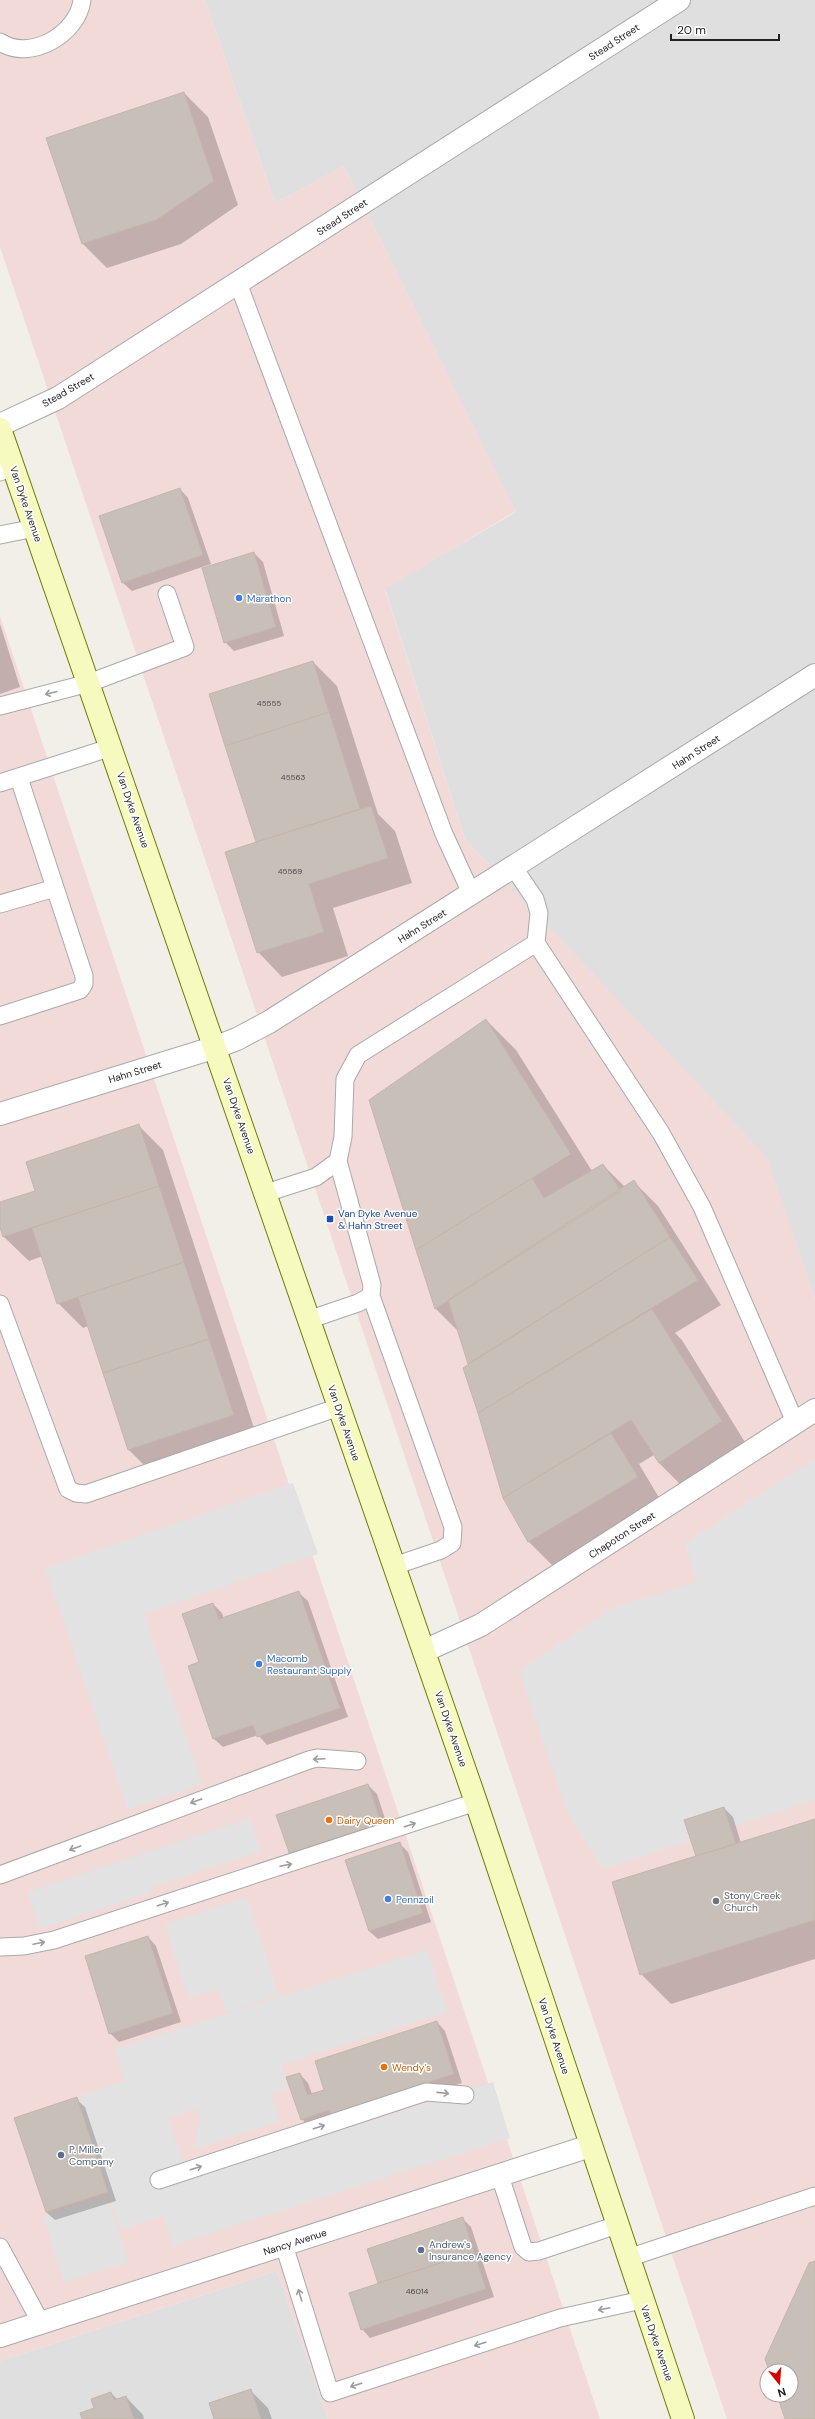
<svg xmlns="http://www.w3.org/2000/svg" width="815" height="2419" viewBox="0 0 815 2419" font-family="'DM Sans',sans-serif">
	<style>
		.residential { fill: #e0dfdf }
		.commercial { fill: #f2dad9; fill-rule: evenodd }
		.parking { fill: #e2e2e2 }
		.shadow { fill: #0003 }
		.building { fill: #c7bfb8; stroke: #c4b6ab }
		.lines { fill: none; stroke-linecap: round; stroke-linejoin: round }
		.service-casing { stroke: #a9a9a9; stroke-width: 19 }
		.minor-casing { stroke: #a9a9a9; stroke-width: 24 }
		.secondary-casing { stroke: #707d05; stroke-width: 24 }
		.service { stroke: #fff; stroke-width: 17 }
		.minor { stroke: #fff; stroke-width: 22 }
		.secondary { stroke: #f7fabf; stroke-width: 22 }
		.oneway { stroke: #9c9c9c }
		.shop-dot { fill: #3f7fe0; stroke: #fff; stroke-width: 1.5 }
		.transit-dot { fill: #1a4fb4; stroke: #fff; stroke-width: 1.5 }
		.food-dot { fill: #e8710a; stroke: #fff; stroke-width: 1.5 }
		.worship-dot { fill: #6b7280; stroke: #fff; stroke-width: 1.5 }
		.service-dot { fill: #5c6f8a; stroke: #fff; stroke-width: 1.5 }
		.labels { text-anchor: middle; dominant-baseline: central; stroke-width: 3; stroke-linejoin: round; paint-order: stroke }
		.number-label { font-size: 8px; fill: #4b4948 }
		.street-label { font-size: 10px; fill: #222; stroke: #fff }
		.shop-label { font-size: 10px; fill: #366cbe; stroke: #fff; text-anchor: start }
		.transit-label { font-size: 10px; fill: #164399; stroke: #fff; text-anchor: start }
		.food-label { font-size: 10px; fill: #c56008; stroke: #fff; text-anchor: start }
		.worship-label { font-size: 10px; fill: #5b616d; stroke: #fff; text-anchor: start }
		.service-label { font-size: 10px; fill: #4e5e75; stroke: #fff; text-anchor: start }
	</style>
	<rect width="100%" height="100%" fill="#f2efe9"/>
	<path class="residential" d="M205,0H815V1298L766,1157L465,839L385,588L516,512L344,166L275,203Z
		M277,2271L328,2419H0V2361Z"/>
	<path class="commercial" d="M0,0H205L275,203L344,166L516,511L385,589L465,839L767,1157L815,1298V2419H727L0,247ZM767,2371H791V2395H767Z
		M0,616L600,2419H328L277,2271L0,2361Z"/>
	<path class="parking" d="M815,1460V1800L603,1869L567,1812L519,1670L615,1607L697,1582L685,1544L792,1473Z
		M293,1483L318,1554L144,1614L202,1784L128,1810L45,1568Z
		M250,1818L261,1851L150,1888L151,1893L40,1929L28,1892Z
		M247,1897L279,1995L226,2012L219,1989L188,1998L165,1924Z
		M427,1950L447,2012L281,2065L288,2088L271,2094L280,2121L194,2149L200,2119L197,2109L168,2118L188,2179L493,2082L510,2138L173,2245L163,2216L120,2230L78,2096L125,2081L115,2049Z
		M107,2195L128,2262L64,2282L43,2216Z"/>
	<path class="shadow" d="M184,93L208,117L238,205L181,244L107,268L83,244L47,138Z
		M180,489L188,498L211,564L132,591L123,583Z
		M254,553L263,562L284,636L234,651L225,642Z
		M0,624L20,687L0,694Z
		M313,662L337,686L378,814L395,831L412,883L333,908L348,956L282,977L258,952L257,843L210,695Z
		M486,1020L516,1050L592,1171L603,1165L626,1188L634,1182L658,1206L721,1305L675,1333L682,1340L751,1452L689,1493L659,1463L654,1455L639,1464L661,1501L553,1566L529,1542L504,1497L478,1413L469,1364L459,1332L435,1308Z
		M138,1125L163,1150L258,1440L153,1474L129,1450L88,1326L83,1328L58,1303L43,1256L29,1261L4,1237L0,1224V1203L37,1192Z
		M299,1593L308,1601L348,1717L267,1745L258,1735L223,1747L214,1739L189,1666L200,1662L213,1604L222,1613L224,1619Z
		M368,1785L377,1794L390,1834L299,1863Z
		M724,1808L733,1817L741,1843L815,1820V1959L671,2004L641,1974Z
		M399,1843L408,1852L431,1922L378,1939L369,1931Z
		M148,1937L156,1946L181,2022L119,2042L110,2033Z
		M437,2022L445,2031L462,2083L340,2123L310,2128L302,2119L300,2074L308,2083L312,2094L325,2090Z
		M76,2099L85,2107L116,2201L55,2220L46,2212Z
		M463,2219L471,2227L494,2297L370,2338L362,2329L379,2284L368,2249Z
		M251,2391L268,2408L272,2419H215Z
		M111,2393L118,2400L126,2397L143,2415L144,2419H83Z"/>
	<path class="building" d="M184,92L214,181L156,220L82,244L46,138Z
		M180,488L203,555L122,583L99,516Z
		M254,552L276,627L224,643L202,568Z
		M313,661L329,712L225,746L209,694Z
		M329,712L360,809L256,842L225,746Z
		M371,806L388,858L309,884L324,932L257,953L225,852Z
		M486,1019L571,1154L416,1250L369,1100Z
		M139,1124L159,1186L3,1237L0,1227V1202L35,1191L26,1162Z
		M603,1164L621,1191L435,1309L416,1250L532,1178L544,1198Z
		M634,1180L670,1237L468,1364L448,1300Z
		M159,1186L184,1262L57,1304L32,1228Z
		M670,1237L698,1280L478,1413L463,1368Z
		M184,1262L209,1339L103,1373L78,1297Z
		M652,1309L722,1421L659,1463L631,1420L503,1498L478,1413Z
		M209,1339L234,1415L128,1450L103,1373Z
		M611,1433L638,1477L528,1542L503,1498Z
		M299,1591L340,1708L257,1737L253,1725L213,1739L188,1666L199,1662L182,1614L213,1603L219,1619Z
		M368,1784L382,1825L290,1855L276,1815Z
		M724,1807L736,1844L696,1856L684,1820Z
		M815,1819V1920L640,1975L612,1882Z
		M400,1842L423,1913L369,1931L345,1860Z
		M148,1936L173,2013L109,2034L85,1956Z
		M437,2021L454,2074L331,2114L329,2110L301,2120L286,2077L300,2073L307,2095L324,2090L315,2061Z
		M77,2097L108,2192L46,2212L14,2118Z
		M463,2217L474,2252L378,2283L367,2249Z
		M474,2252L486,2289L361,2330L349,2293Z
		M815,2261V2419H785L777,2395H791V2371H769L765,2359L809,2263Z
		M251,2389L261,2419H214L209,2403Z
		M111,2392L114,2400L126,2396L134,2419H82L80,2413L94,2408L91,2399Z"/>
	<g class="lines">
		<g class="service-casing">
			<path id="service" d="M0,42C30,62 78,34 82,0
				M238,283L444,834L472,895
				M0,472L13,467
				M0,535L35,528
				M0,706L89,683L185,647L167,594
				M0,783L112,747
				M514,868L535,899L539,913L536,943L661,1133L702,1207L795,1422
				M0,904L55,888
				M0,1016L80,990L84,984V976L19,778
				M266,1193L316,1177L338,1161L343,1137L345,1079L358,1055L536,943
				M371,1296L453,1527L452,1543L441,1550L394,1566
				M0,1304L68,1489L76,1493L86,1494L339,1407
				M308,1320L358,1303L371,1296L372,1285L338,1161
				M0,1875L309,1760L317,1758L357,1761
				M0,1947L24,1946L54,1940L476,1802
				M500,2176L523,2247L529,2252L539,2251L617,2225
				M159,2180L426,2092L465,2095
				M284,2245L330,2393L560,2318L642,2300
				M0,2247L41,2323
				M628,2258L815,2196"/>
		</g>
		<g class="minor-casing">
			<path id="minor" d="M0,425L58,398L679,0
				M0,1114L216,1047L237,1039L269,1022L815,675
				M424,1651L481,1625L815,1410
				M0,2336L590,2146"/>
		</g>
		<g class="secondary-casing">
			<path id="secondary" d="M0,429L476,1802L683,2419"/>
		</g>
		<use href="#service" class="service"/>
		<use href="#minor" class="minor"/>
		<use href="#secondary" class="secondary"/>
	</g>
	<defs><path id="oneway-shaft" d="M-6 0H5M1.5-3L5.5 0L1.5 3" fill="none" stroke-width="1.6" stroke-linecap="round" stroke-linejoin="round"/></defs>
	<g class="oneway">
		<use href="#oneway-shaft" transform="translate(51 693) rotate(166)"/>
		<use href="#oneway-shaft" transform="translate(319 1759) rotate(177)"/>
		<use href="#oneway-shaft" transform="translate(196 1801) rotate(160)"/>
		<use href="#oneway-shaft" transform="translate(410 1825) rotate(-18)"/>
		<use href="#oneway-shaft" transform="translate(75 1848) rotate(160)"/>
		<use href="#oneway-shaft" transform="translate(286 1865) rotate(-12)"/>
		<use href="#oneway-shaft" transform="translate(163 1904) rotate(-18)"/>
		<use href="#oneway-shaft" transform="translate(39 1943) rotate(-12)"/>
		<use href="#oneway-shaft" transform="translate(443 2093) rotate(6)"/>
		<use href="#oneway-shaft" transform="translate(319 2127) rotate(-18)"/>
		<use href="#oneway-shaft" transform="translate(196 2168) rotate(-18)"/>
		<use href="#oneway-shaft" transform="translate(300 2295) rotate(-107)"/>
		<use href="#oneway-shaft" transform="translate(604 2309) rotate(168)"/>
		<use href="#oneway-shaft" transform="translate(480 2344) rotate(162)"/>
		<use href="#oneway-shaft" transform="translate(356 2385) rotate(162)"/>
	</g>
	<g class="shop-dot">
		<circle cx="239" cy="598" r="4"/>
		<circle cx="259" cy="1664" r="4"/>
		<circle cx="388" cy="1899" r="4"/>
	</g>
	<rect class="transit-dot" x="326" y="1215" width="8" height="8" rx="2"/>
	<g class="food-dot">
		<circle cx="329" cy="1820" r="4"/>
		<circle cx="384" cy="2067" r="4"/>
	</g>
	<circle class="worship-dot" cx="716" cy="1901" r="4"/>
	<g class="service-dot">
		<circle cx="61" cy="2155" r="4"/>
		<circle cx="421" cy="2250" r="4"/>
	</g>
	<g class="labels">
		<g class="number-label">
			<text x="269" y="703">45555</text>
			<text x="293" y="777">45563</text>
			<text x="290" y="871">45569</text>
			<text x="417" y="2291">46014</text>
		</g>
		<g class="street-label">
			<text transform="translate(614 42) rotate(-33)">Stead Street</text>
			<text transform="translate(342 217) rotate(-33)">Stead Street</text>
			<text transform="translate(68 390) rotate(-30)">Stead Street</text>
			<text transform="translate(26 504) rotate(71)">Van Dyke Avenue</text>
			<text transform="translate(696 752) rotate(-33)">Hahn Street</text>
			<text transform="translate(133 810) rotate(71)">Van Dyke Avenue</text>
			<text transform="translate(422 926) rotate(-32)">Hahn Street</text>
			<text transform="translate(135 1072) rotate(-17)">Hahn Street</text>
			<text transform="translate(239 1116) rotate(71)">Van Dyke Avenue</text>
			<text transform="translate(344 1423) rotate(71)">Van Dyke Avenue</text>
			<text transform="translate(622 1535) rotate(-33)">Chapoton Street</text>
			<text transform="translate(451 1729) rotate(71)">Van Dyke Avenue</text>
			<text transform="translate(554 2036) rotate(72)">Van Dyke Avenue</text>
			<text transform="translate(295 2242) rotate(-18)">Nancy Avenue</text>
			<text transform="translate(657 2343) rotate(71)">Van Dyke Avenue</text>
		</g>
		<g class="shop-label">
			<text x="247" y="598">Marathon</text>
			<text x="267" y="1658">Macomb<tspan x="267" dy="12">Restaurant Supply</tspan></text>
			<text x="396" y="1899">Pennzoil</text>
		</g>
		<g class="transit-label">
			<text x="338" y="1213">Van Dyke Avenue<tspan x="338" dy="12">&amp; Hahn Street</tspan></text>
		</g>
		<g class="food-label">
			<text x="337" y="1820">Dairy Queen</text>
			<text x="392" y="2067">Wendy's</text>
		</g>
		<g class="worship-label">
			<text x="724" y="1895">Stony Creek<tspan x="724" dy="12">Church</tspan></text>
		</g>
		<g class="service-label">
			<text x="69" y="2149">P. Miller<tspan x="69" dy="12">Company</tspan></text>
			<text x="429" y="2244">Andrew's<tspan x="429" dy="12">Insurance Agency</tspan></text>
		</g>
	</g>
	<g transform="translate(779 2383) rotate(163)"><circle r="19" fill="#ffffff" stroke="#a7a7a7"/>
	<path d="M0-3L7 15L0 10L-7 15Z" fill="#d40000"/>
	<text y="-6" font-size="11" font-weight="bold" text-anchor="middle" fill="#222222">N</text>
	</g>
	<path d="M671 34v6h108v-6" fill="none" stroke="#222222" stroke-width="2"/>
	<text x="677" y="34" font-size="12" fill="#222222" stroke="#ffffff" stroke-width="3" paint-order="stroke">20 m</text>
</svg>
